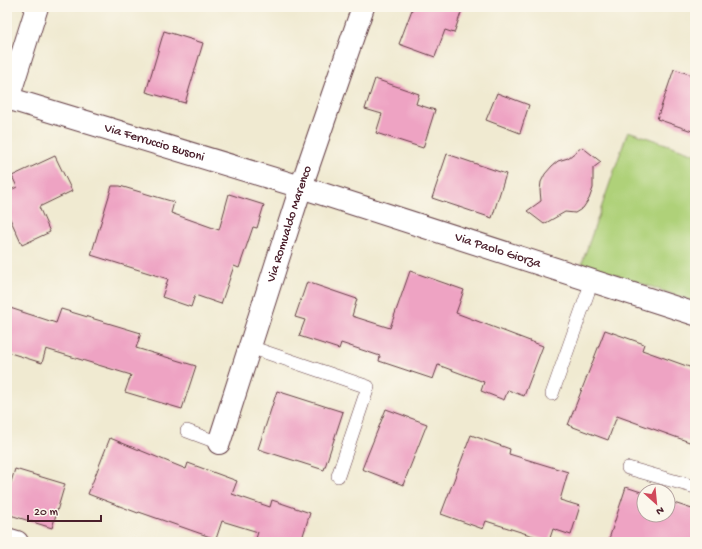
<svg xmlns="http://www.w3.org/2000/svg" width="702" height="549" viewBox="0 0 702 549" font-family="'Gochi Hand',sans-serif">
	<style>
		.green { fill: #afd179; stroke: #7c7852 }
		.building { fill: #eea3c3 }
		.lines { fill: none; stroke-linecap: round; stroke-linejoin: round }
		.lane-casing { stroke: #633d44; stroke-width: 14 }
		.street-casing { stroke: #633d44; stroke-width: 24 }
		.lane { stroke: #fff; stroke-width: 13 }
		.street { stroke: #fff; stroke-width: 22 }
		.labels { text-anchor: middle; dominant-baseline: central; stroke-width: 3; stroke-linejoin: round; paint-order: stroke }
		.street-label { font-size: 13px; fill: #4a1f2b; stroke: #fbf7ec }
	</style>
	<rect width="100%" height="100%" fill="#fbf7ec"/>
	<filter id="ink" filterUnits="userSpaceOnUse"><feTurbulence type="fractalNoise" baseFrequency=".025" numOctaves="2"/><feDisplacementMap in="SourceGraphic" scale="8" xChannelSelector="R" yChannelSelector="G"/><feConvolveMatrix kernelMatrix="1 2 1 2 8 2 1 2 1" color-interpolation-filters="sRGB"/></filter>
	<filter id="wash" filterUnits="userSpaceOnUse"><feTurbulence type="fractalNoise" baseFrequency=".012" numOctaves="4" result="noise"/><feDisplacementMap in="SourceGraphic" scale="16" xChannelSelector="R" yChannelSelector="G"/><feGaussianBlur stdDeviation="0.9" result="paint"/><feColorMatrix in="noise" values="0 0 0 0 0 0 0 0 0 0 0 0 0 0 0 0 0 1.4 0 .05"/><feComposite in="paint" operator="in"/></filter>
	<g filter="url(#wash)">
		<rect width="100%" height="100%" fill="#f0ead1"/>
		<path class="green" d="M628,131L695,154V302L582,263Z"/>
		<g id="blocks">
			<path class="building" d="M413,7H463L454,33L445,30L435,57L399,44Z
				M164,31L203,43L185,103L146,92Z
				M674,69L695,76V132L657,119Z
				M375,79L419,94L416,104L435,110L423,148L376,133L382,114L365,109Z
				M497,93L529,105L520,133L486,120Z
				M582,147L601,162L593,168V188L589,199L583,208L575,213L565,212L544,224L527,211L541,201L540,190L541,182L545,174L552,166L558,161L568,158Z
				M447,154L506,174L492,218L432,198Z
				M55,156L72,191L39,207L50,232L22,245L7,212V192L17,187L12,176Z
				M112,186H120L174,202L171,213L219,230L229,194L264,205L257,228L253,227L239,268L234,266L221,304L195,295L191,307L162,297L168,279L91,255Z
				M410,271L464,290L456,313L543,346L524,396L508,390L504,400L481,391L484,382L438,365L433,379L379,361L380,356L341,343L339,349L299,336L305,320L295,317L307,282L357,299L352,316L390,328Z
				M7,307L56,323L61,309L141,333L136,348L196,366L182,409L125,392L131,375L46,349L42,363L7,352Z
				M605,330L644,344L642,350L695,369V444L617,416L608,440L568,425Z
				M277,391L343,412L324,470L258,449Z
				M386,409L427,424L403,485L362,469Z
				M471,435L510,449L509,454L568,472L560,500L580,506L571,535L553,529L549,541L486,521L483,529L441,514Z
				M110,438L186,469L188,463L237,481L232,494L270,507L272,500L310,513L301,542H255L258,532L222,521L216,539L139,512L138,513L88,494Z
				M15,469L65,484L52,528L7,514V495Z
				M626,487L644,493V515H668V501L695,510V542H608Z"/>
		</g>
	</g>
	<g filter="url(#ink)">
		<use href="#blocks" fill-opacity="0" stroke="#633d44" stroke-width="1"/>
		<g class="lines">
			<g class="lane-casing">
				<path id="lane" d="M250,347L368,387L338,476
					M552,394L592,281
					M187,431L219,443
					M628,468L695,487"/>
			</g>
			<g class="street-casing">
				<g id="street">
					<path id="s1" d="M7,98L301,187L695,314"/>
					<path d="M8,99L37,7"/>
					<path id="s2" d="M219,443L301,187L363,7"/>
					<path d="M7,539L17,542"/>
				</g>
			</g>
			<use href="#lane" class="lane"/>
			<use href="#street" class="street"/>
		</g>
	</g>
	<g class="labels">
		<g class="street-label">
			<text stroke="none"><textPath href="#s1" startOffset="154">Via Ferruccio Busoni</textPath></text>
			<text stroke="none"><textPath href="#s2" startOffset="230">Via Romualdo Marenco</textPath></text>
			<text stroke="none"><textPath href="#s1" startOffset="514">Via Paolo Giorza</textPath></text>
		</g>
	</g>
	<rect width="702" height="549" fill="none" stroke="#fbf7ec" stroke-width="24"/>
	<g transform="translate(656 503) rotate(153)"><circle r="19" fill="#fbf7ec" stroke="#b4a19f"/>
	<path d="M0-3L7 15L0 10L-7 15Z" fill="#d1495b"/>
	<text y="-6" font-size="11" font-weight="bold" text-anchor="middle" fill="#4a1f2b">N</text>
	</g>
	<path d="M28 515v6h73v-6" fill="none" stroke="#4a1f2b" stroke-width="2"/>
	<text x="34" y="515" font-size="12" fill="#4a1f2b" stroke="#fbf7ec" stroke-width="3" paint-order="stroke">20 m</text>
</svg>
